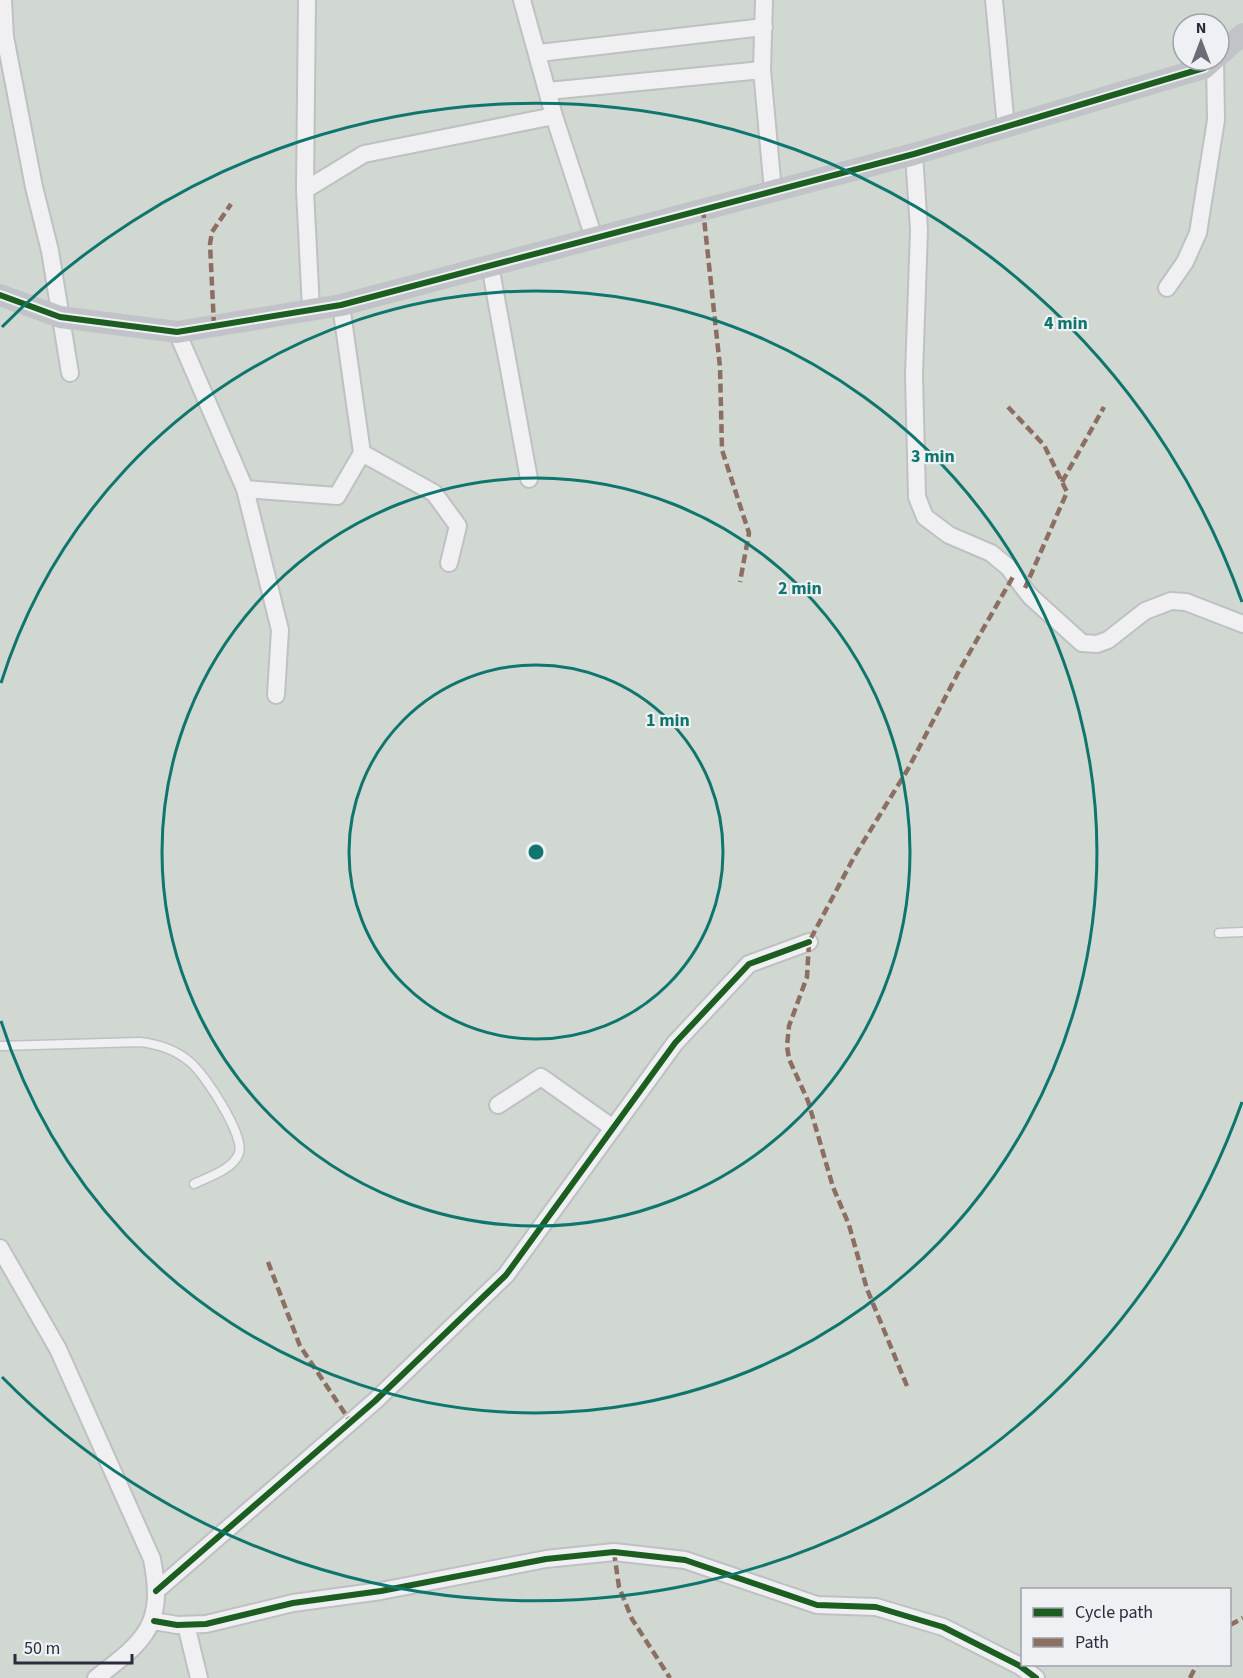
<svg xmlns="http://www.w3.org/2000/svg" width="1243" height="1678" viewBox="0 0 1243 1678" font-family="'Source Sans 3',sans-serif">
	<style>
		.green { fill: #d0d8d1; fill-rule: evenodd }
		.lines { fill: none; stroke-linecap: round; stroke-linejoin: round }
		.lane-casing { stroke: #bfc0c3; stroke-width: 11 }
		.street-casing { stroke: #bfc0c3; stroke-width: 20 }
		.lane { stroke: #f0f0f2; stroke-width: 8 }
		.street { stroke: #f0f0f2; stroke-width: 16 }
		.secondary { stroke: #c2c3c8; stroke-width: 22 }
		.quiet { stroke: #8d6e63; stroke-width: 4.5; stroke-dasharray: 9 4.5; stroke-linecap: butt }
		.cycleway-casing { stroke: #eef0f4; stroke-width: 10 }
		.cycleway { stroke: #1b5e20; stroke-width: 6 }
		.ring { fill: none; stroke: #0f766e; stroke-width: 3 }
		.centre { fill: #0f766e; stroke: #eef0f4; stroke-width: 3 }
		.ring-label { font-size: 18px; text-anchor: middle; font-weight: bold; fill: #0f766e; stroke: #eef0f4; stroke-width: 4.5; stroke-linejoin: round; paint-order: stroke }
	</style>
	<rect width="100%" height="100%" fill="#e1e2e5"/>
	<path class="green" d="M0,0H1243V1678H0ZM1183,24H1219V60H1183ZM1022,1590H1230V1664H1022Z"/>
	<g class="lines">
		<g class="lane-casing">
			<path id="lane" d="M1219,933L1243,932
				M0,1046L140,1042C158,1044 176,1050 190,1062C205,1074 245,1136 239,1153C234,1169 208,1177 194,1184"/>
		</g>
		<g class="street-casing">
			<path id="street" d="M3,0L5,37L34,187L50,251L70,373
				M307,0L305,190L311,309
				M522,0L554,116L594,238
				M764,0L762,70L773,191
				M994,0L1006,127
				M539,53L764,27
				M548,91L762,70
				M914,154L919,230L914,375L917,497L925,517L949,535L991,553L1008,567L1030,596L1082,643L1097,644L1108,640L1145,611L1171,601L1186,602L1243,624
				M305,190L364,154L554,116
				M490,265L529,479
				M1167,288L1185,262L1198,233L1216,120L1215,60
				M177,332L245,489L280,630L276,695
				M362,453L434,493L458,526L449,563
				M245,489L337,496L362,453L341,305
				M498,1105L541,1077L613,1128
				M0,1248L58,1349L152,1559C165,1625 146,1640 96,1678
				M156,1591L375,1401L506,1275L675,1043L749,964L809,942
				M154,1621L177,1625L206,1624L293,1603L381,1591L546,1559L614,1552L685,1560L817,1605L876,1607L943,1627L1020,1666L1036,1678
				M186,1625L199,1678"/>
		</g>
		<use href="#lane" class="lane"/>
		<use href="#street" class="street"/>
		<path class="secondary" d="M1219,55L1243,34
			M0,295L60,317L177,332L341,305L914,154L1204,68L1213,60"/>
		<path class="quiet" d="M703,209L720,367L722,450L749,533L740,582
			M214,326L210,244L212,232L231,204
			M1008,407L1044,445L1067,492L1025,588
			M1062,482L1104,407
			M268,1262L300,1346L350,1421
			M907,1386L867,1289L849,1225L833,1187L808,1101L789,1059L787,1046L789,1026L807,977L809,942L854,857L908,769L959,671L1014,575
			M614,1552L619,1587L632,1619L670,1678
			M1230,1625L1243,1618
			M1190,1678L1197,1664"/>
		<g class="cycleway-casing">
			<path id="cycleway" d="M0,295L60,317L177,332L341,305L914,154L1204,68L1213,60
				M156,1591L375,1401L506,1275L675,1043L749,964L809,942
				M154,1621L177,1625L206,1624L293,1603L381,1591L546,1559L614,1552L685,1560L817,1605L876,1607L943,1627L1020,1666L1036,1678"/>
		</g>
		<use href="#cycleway" class="cycleway"/>
	</g>
	<g class="ring">
		<circle cx="536" cy="852" r="187"/>
		<circle cx="536" cy="852" r="374"/>
		<path d="M1 683A561 561 0 1 1 1 1021"/>
		<path d="M1242 1102A749 749 0 0 1 2 1377M2 327A749 749 0 0 1 1242 602"/>
	</g>
	<circle cx="536" cy="852" r="9" class="centre"/>
	<g class="ring-label">
		<text x="1066" y="329">4 min</text>
		<text x="933" y="462">3 min</text>
		<text x="800" y="594">2 min</text>
		<text x="668" y="726">1 min</text>
	</g>
	<rect x="1021" y="1588" width="210" height="78" fill="#eef0f4" stroke="#a0a2aa" stroke-width="1.5"/>
	<rect x="1033" y="1608" width="30" height="9" fill="#1b5e20" stroke="#a0a2aa" stroke-width="1.5"/>
	<text x="1075" y="1618" font-size="18" fill="#2a2d3c">Cycle path</text>
	<rect x="1033" y="1638" width="30" height="9" fill="#8d6e63" stroke="#a0a2aa" stroke-width="1.5"/>
	<text x="1075" y="1648" font-size="18" fill="#2a2d3c">Path</text>
	<g transform="translate(1201 42)"><circle r="28" fill="#eef0f4" stroke="#a0a2aa" stroke-width="1.5"/>
	<path d="M0-4.5L10 22L0 15L-10 22Z" fill="#6a6c77"/>
	<text y="-9" font-size="16" font-weight="bold" text-anchor="middle" fill="#2a2d3c">N</text>
	</g>
	<path d="M15 1654v9h117v-9" fill="none" stroke="#2a2d3c" stroke-width="3"/>
	<text x="24" y="1654" font-size="18" fill="#2a2d3c" stroke="#eef0f4" stroke-width="4.5" paint-order="stroke">50 m</text>
</svg>
